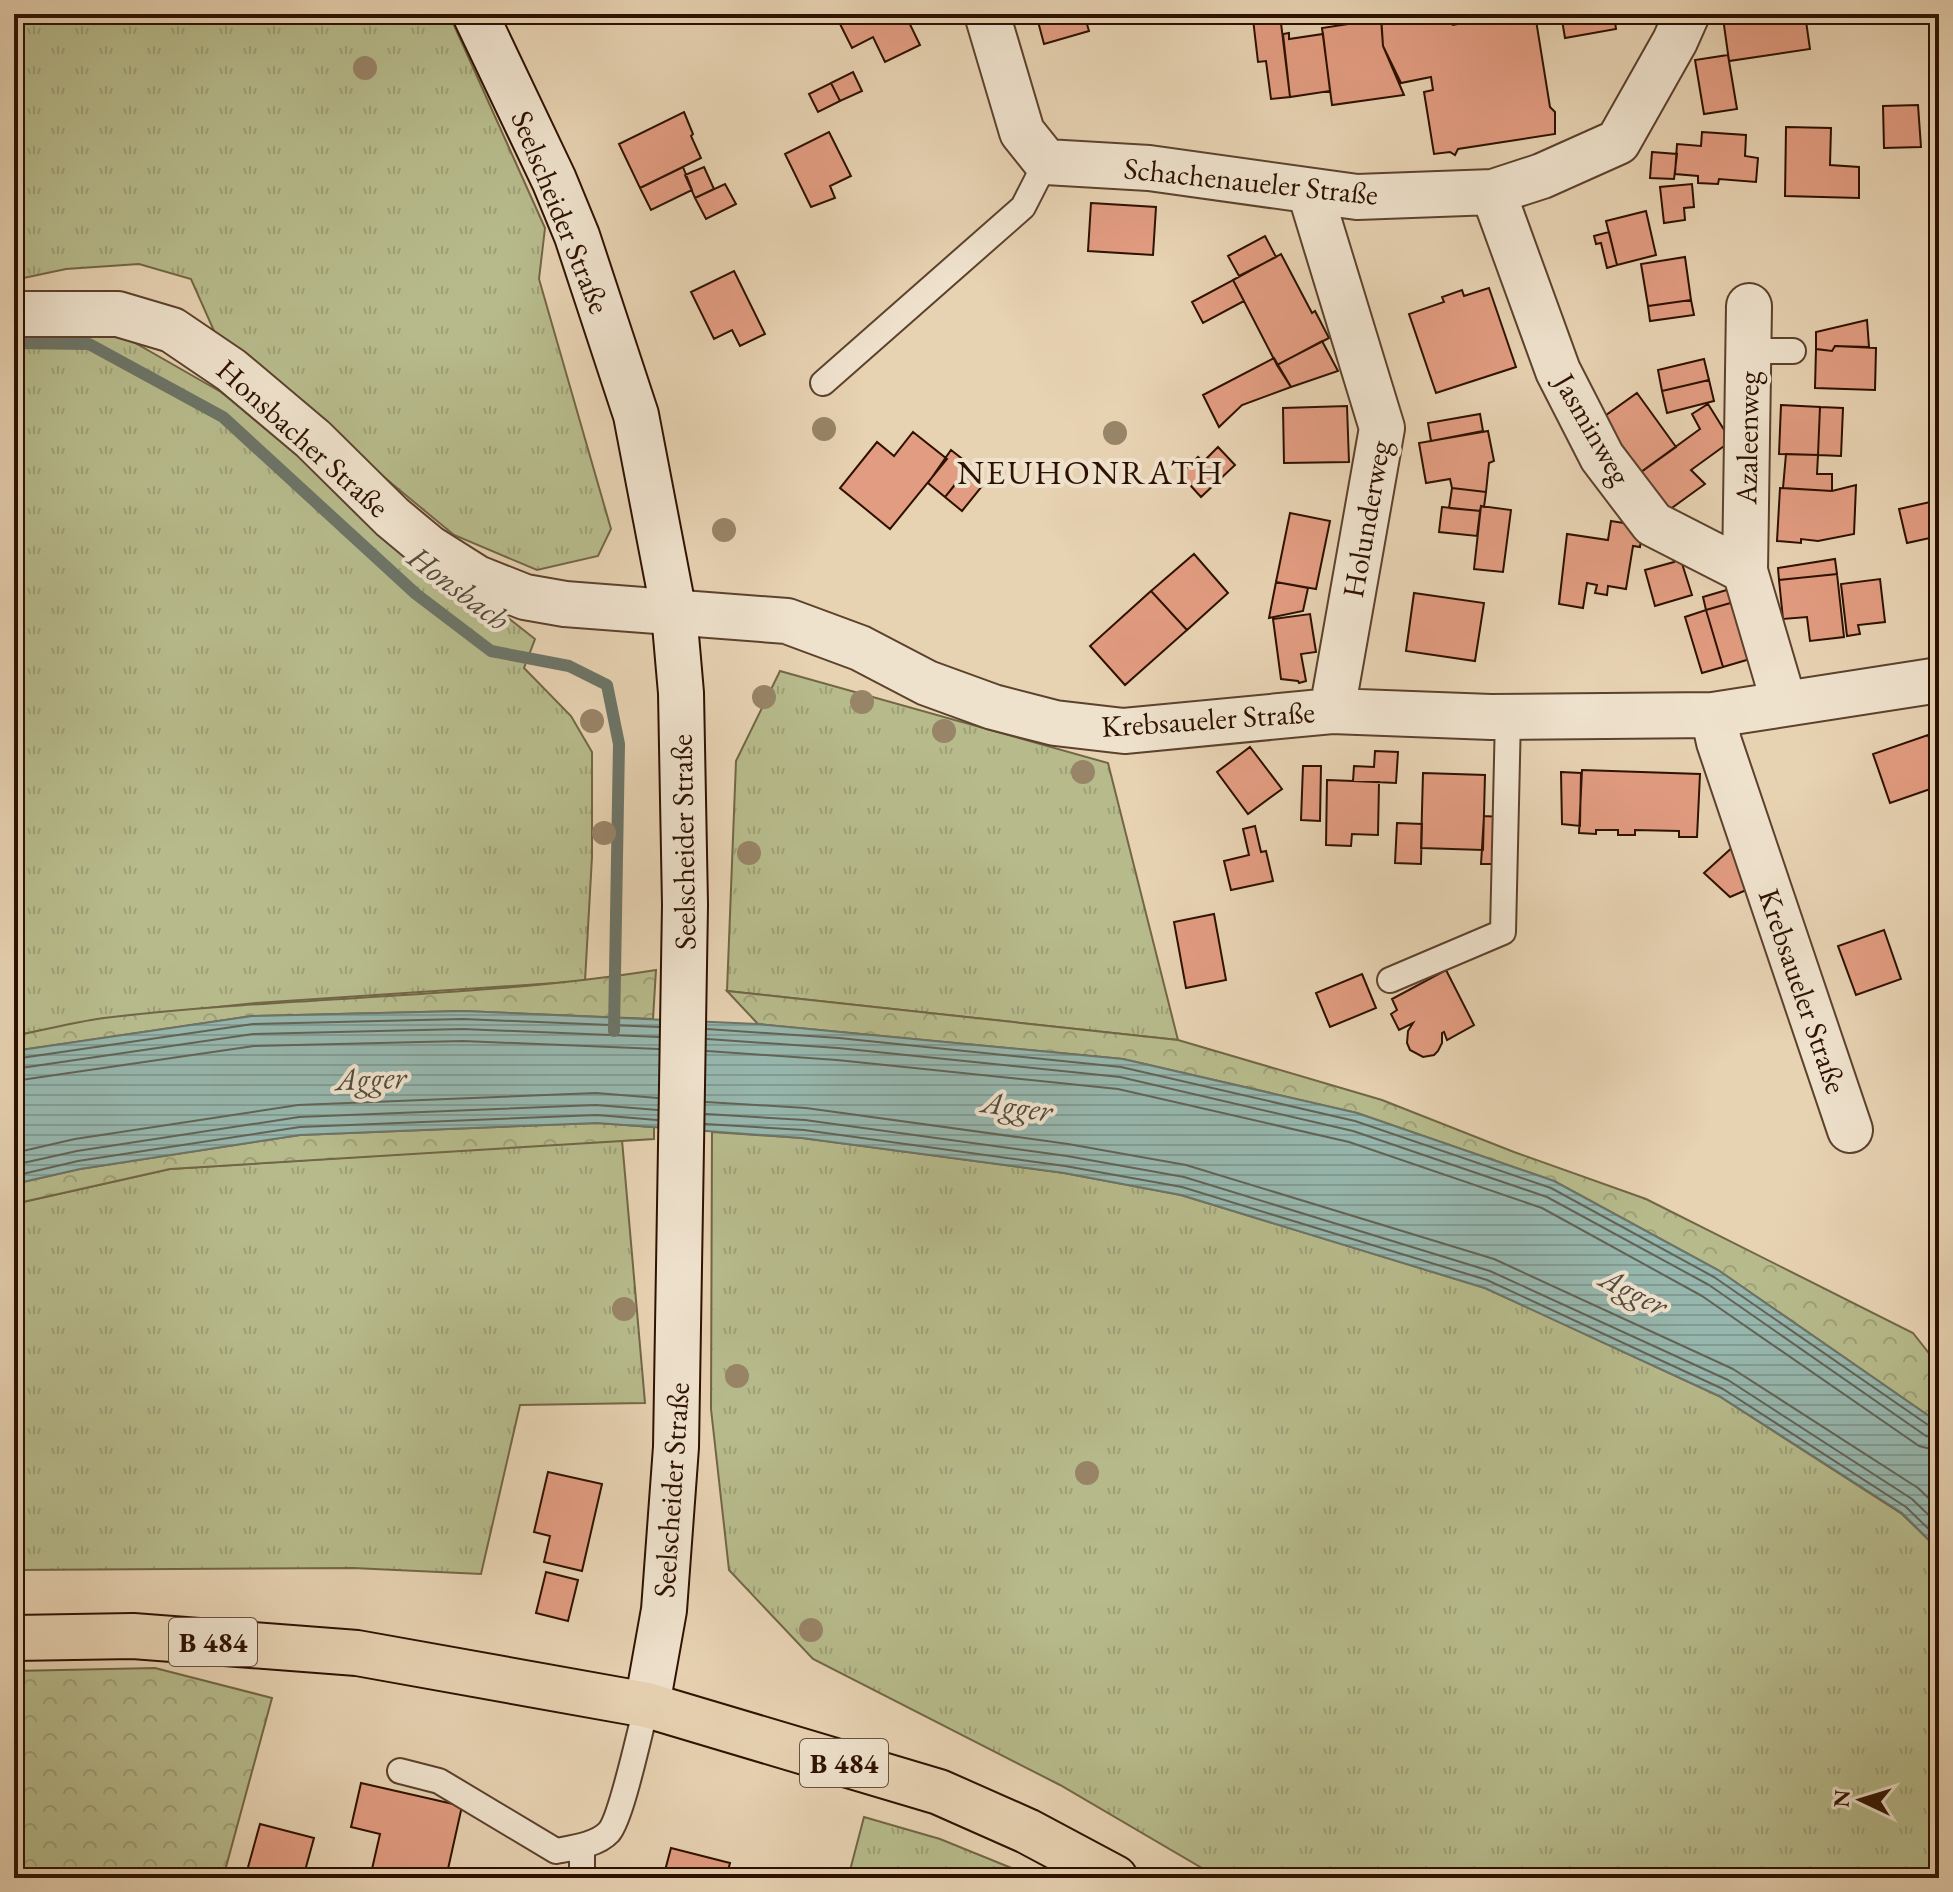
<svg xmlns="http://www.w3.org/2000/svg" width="1953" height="1892" viewBox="0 0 1953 1892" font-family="'EB Garamond',serif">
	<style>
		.grass { fill: url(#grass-tufts); stroke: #726646; stroke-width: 2 }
		.forest { fill: url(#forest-crowns); stroke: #726646; stroke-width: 2 }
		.water { fill: url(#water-rules); stroke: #6d7568; stroke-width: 2 }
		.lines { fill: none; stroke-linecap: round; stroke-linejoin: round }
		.shore { stroke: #626457; stroke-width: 2 }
		.stream { stroke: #6d7568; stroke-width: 12 }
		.building { fill: #e29c81; stroke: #2e1100; stroke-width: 2 }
		.lane-casing { stroke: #5c412c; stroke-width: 28 }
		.street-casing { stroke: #5c412c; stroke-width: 48 }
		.secondary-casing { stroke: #2e1100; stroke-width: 48 }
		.primary-casing { stroke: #2e1100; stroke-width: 48 }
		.lane { stroke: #efe2cd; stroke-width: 24 }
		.street { stroke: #efe2cd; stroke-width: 44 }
		.secondary { stroke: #efe2cd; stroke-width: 44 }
		.primary { stroke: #e7d2b2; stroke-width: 44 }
		.tree { fill: #988467 }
		.labels { text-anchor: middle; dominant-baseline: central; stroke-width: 8; stroke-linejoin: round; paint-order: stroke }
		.shield { fill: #efe2cd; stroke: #68503e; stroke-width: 2 }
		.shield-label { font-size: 28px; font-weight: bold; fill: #2e1100 }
		.street-label { font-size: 30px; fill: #2e1100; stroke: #efe2cd }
		.water-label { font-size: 32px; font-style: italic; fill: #534b3d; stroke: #efe2cd }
		.quarter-label { font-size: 34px; letter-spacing: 2px; fill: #2e1100; stroke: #efe2cd }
	</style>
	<defs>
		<pattern id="grass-tufts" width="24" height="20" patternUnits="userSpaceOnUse" patternTransform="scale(2)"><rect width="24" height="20" fill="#b7bb8c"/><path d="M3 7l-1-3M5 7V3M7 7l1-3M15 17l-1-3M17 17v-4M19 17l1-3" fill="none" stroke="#9ea077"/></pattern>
		<pattern id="forest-crowns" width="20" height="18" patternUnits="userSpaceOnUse" patternTransform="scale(2)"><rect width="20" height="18" fill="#b7bb8c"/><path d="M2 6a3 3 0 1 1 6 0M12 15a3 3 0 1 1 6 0" fill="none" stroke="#9ea077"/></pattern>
		<pattern id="water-rules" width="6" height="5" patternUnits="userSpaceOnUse" patternTransform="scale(2)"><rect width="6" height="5" fill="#97b7ae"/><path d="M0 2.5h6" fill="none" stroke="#829c94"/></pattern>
	</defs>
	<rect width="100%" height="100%" fill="#e7d2b2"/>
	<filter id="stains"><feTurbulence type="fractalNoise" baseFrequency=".0025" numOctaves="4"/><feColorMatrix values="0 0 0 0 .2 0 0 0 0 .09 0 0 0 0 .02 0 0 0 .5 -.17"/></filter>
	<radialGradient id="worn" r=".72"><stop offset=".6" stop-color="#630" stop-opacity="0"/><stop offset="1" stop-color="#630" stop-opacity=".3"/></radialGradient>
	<path class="grass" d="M14,14H449L545,228L539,279L611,529L598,556L537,570L454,535L218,340L191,279L139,264L66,269L14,280Z
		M14,325L109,328L221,392L535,639L524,668L571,716L592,752V857L585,981L256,1003L101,1019L14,1036Z
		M780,671L1108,763L1178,1040L727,991L736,761Z
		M712,1132L802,1138L1064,1173L1181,1195L1485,1288L1719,1396L1902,1514L1939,1550V1878H1219L1060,1785L813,1659L729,1570L711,1409Z
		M622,1140L645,1403L520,1405L481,1574L353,1568L14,1570V1204L170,1169Z
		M864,1817L940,1839L1036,1878H848Z"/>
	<path class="forest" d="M656,970L653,1019L463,1011L252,1016L14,1051V1036C44,1030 74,1022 104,1018C287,996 474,999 656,970Z
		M727,991L1178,1040L1382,1100L1514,1152L1646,1199L1913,1333L1939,1366V1423L1718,1270L1554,1181L1357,1113L1123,1059L758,1024Z
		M597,1123L654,1127V1139L170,1169L14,1204V1184L80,1169L300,1135Z
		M155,1668L272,1698L223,1878H14V1671Z"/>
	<path class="water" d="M463,1011L758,1024L1123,1059L1357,1113L1554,1181L1718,1270L1939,1423V1550L1902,1513L1719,1396L1485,1288L1181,1195L1064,1173L802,1138L597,1123L300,1135L80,1169L14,1184V1051L252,1016Z"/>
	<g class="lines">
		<path class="shore" d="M707,1029L839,1038L1121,1067L1355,1121L1551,1188L1714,1277L1931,1427L1939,1429
			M707,1039L838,1048L1120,1077L1353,1131L1547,1197L1709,1285L1926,1436L1939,1439
			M707,1051L837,1060L1118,1089L1349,1142L1542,1208L1702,1296L1919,1446L1939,1451
			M14,1059L253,1024L463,1019L659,1027
			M14,1069L253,1034L463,1029L659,1037
			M14,1081L254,1046L463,1041L659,1049
			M706,1102L806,1108L1068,1144L1186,1165L1494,1259L1733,1369L1918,1488L1939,1508
			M706,1114L805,1120L1067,1156L1184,1177L1490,1271L1728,1380L1912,1499L1939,1525
			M705,1124L804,1130L1065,1166L1182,1187L1487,1280L1723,1389L1906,1507L1939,1539
			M14,1153L75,1139L298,1105L596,1093L658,1098
			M14,1165L77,1151L299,1117L596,1105L658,1110
			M14,1176L78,1161L300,1127L597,1115L657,1120"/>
		<path class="stream" d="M14,343L89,344L223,417L416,594L491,651L569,666L607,685L619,744L614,1031"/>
	</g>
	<path class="building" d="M835,14H905L920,45L885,62L873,37L852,48Z
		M1036,14H1084L1089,31L1044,44Z
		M1381,14H1436L1437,20L1444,19L1453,25L1510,14H1535L1550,107L1555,112V134L1458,149L1455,155L1450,152L1434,154L1424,92L1433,90L1431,77L1401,83L1383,46Z
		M1561,14H1614L1616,29L1565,38Z
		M1752,14H1805L1810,49L1729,61L1723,18Z
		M1280,15L1290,97L1271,99L1266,61L1258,62L1253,19Z
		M1381,19L1383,46L1404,95L1332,105L1322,28Z
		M1289,33V39L1323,34L1330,91L1290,97L1283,34Z
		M1728,55L1737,109L1704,114L1695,60Z
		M853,72L862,91L840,101L831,83Z
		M831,83L840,101L818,112L809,94Z
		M1918,105L1921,147L1884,148L1883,106Z
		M684,112L693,134L691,136L701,158L640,188L619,144Z
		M1786,127L1831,128L1830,165L1859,167V198L1785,196Z
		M829,132L851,176L830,186L835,198L811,207L785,154Z
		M1702,132L1746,135L1745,156L1758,158L1756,182L1719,179L1718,184L1698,183V176L1675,174L1677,144L1701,146Z
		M1652,152L1677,154L1674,179L1650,178Z
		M683,167L692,190L651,210L640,188Z
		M704,167L714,189L695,198L685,175Z
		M725,184L736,204L706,219L695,198Z
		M1692,184L1694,207L1684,208L1685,220L1664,223L1660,187Z
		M1091,203L1156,207L1153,255L1088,251Z
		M1646,211L1656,255L1617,265L1606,221Z
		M1609,232L1617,265L1607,268L1601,243L1596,244L1594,236Z
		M1265,236L1276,257L1239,276L1228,256Z
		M1281,254L1312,313L1315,311L1329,338L1277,365L1233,280Z
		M1685,257L1691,300L1648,306L1641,264Z
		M734,271L765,334L740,346L732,330L714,339L691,292Z
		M1233,280L1244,301L1203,323L1192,302Z
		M1489,288L1516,367L1436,393L1409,314L1444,302L1442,297L1462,290L1464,296Z
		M1691,300L1694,315L1650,321L1648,306Z
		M1867,320L1869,347L1835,346L1832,351L1816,349V332Z
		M1322,341L1338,371L1291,387L1277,365Z
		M1835,346L1876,348L1875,390L1815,388L1816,349L1832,351Z
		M1274,358L1291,387L1242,405L1219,427L1203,395Z
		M1704,359L1709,380L1662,391L1658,370Z
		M1709,380L1714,401L1667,413L1662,391Z
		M1637,393L1676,447L1641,472L1602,418Z
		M1708,404L1731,441L1691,470L1705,484L1669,510L1641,472L1700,429L1692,414Z
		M1781,405L1820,407L1818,455L1779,454Z
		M1347,406L1349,462L1284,463L1283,408Z
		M1820,407L1843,408L1841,456L1818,455Z
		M1480,414L1483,431L1431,441L1428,423Z
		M1488,431L1494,461L1489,463L1486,492L1452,488L1450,479L1426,483L1419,443Z
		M913,432L947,459L890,529L840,488L877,442L894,456Z
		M1218,447L1235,465L1201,497L1180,474L1198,457L1203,462Z
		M951,450L970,465L945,497L928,483Z
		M1786,454L1818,455L1817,474H1832V491L1783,488Z
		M966,471L983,485L962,511L945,497Z
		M1856,485L1854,534L1818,541L1801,539V543L1777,541L1780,488L1832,491Z
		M1452,488L1486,492L1484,507L1481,506L1480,511L1449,508Z
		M1939,500V536L1907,543L1899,509Z
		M1481,506L1511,510L1503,572L1474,569Z
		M1442,507L1480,511L1477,536L1439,532Z
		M1290,513L1330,521L1316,589L1276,582Z
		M1611,521L1643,526L1640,547L1633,546L1626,589L1608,586L1607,595L1595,593L1597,585L1587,583L1583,608L1559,604L1567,534L1608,540Z
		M1194,554L1228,593L1187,630L1151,591Z
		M1679,554L1692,595L1655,606L1645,570L1674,562L1672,556Z
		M1835,559L1837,574L1779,580L1778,568Z
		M1837,574L1844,637L1810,641L1807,617L1783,619L1779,580Z
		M1880,579L1885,622L1858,625L1860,634L1847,636L1841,584Z
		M1276,582L1308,588L1303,611L1269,618Z
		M1730,589L1734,602L1706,610L1703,597Z
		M1151,591L1187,630L1125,685L1090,646Z
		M1414,593L1484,603L1475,661L1406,651Z
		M1734,602L1750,659L1723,667L1706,610Z
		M1706,610L1723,667L1702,673L1685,617Z
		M1310,614L1316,652L1301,654L1306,681L1299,683L1298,681L1281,679L1273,619Z
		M1928,735L1939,766V786L1890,803L1873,754Z
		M1250,747L1282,789L1248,814L1217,772Z
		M1375,751L1398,752L1396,783L1353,781L1354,766L1374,767Z
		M1303,766H1321L1320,821L1301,820Z
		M1582,770L1700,774L1697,837H1679V831L1635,830V835H1618V830H1596V834L1579,833Z
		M1561,772L1581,773L1580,826L1562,824Z
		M1423,773L1485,775L1483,850L1421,848Z
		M1327,780L1379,782L1378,835L1352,834L1351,846L1326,845Z
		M1484,816L1500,817V864H1481Z
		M1397,823L1422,824L1421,864L1395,863Z
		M1255,826L1261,852L1266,851L1273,881L1231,890L1224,861L1249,855L1243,829Z
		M1735,845L1751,888L1730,897L1704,873Z
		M1214,914L1226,980L1186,988L1174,922Z
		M1884,930L1901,979L1856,995L1838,946Z
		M1446,970L1474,1025L1447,1040L1444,1032L1442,1033V1043L1438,1051L1434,1055L1423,1057L1410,1050L1407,1043L1408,1031L1413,1023L1399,1030L1391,1014L1397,1010L1392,999Z
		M1362,974L1376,1008L1330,1027L1316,993Z
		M548,1472L602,1484L582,1571L544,1562L550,1536L534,1532Z
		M546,1572L578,1580L568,1621L536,1613Z
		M361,1783L462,1806L446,1878H410L372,1869L380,1834L351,1827Z
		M260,1824L314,1838L303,1878H245Z
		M671,1848L730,1863L726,1878H663Z"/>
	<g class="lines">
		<g class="lane-casing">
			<path id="lane" d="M1748,351H1793
				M823,383L1023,207L1046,162
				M1390,980L1503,932L1508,717
				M400,1771L439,1781L556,1851C572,1848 597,1845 609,1832C622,1817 640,1729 647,1705
				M582,1846V1878"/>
		</g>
		<g class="street-casing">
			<path id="street" d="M987,14L1022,132L1046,162L1149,168L1357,197L1493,192L1542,176L1618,142L1675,41L1687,14
				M1310,192L1382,428L1332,711
				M1493,192L1558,371L1602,457L1653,524L1745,571L1784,703
				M14,314H118L172,330L231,370L313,439L392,517L428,547L477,578L525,597L565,604L787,621L860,648L927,683L993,707L1055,723L1124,731L1332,711L1491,717L1713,715L1939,680
				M1745,571L1749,306
				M1713,715L1719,742L1850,1130"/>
		</g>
		<g class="secondary-casing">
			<path id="secondary" d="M475,14L554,180L577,236L636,415L674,613L681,693L685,905L676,1447L664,1610L647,1705"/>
		</g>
		<g class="primary-casing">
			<path id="primary" d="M14,1638L133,1636L357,1653L647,1705L939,1792L1027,1831L1115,1878"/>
		</g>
		<use href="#lane" class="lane"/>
		<use href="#street" class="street"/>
		<use href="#secondary" class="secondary"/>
		<use href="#primary" class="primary"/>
	</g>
	<g class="tree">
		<circle cx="365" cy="68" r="12"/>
		<circle cx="824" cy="429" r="12"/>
		<circle cx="1115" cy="433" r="12"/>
		<circle cx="724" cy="530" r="12"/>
		<circle cx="764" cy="697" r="12"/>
		<circle cx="862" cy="702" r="12"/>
		<circle cx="592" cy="721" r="12"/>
		<circle cx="944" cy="731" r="12"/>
		<circle cx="1083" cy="772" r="12"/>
		<circle cx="604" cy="833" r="12"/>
		<circle cx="749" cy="853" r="12"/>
		<circle cx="624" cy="1309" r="12"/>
		<circle cx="737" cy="1376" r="12"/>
		<circle cx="1087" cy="1473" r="12"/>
		<circle cx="811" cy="1630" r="12"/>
	</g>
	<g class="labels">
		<g class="shield">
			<rect x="169" y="1618" width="88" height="48" rx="6"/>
			<rect x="800" y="1739" width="88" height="48" rx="6"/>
		</g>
		<g class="shield-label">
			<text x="213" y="1642">B 484</text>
			<text x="844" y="1763">B 484</text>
		</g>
		<g class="street-label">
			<text transform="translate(1251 181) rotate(6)">Schachenaueler Straße</text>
			<text transform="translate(561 212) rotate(68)">Seelscheider Straße</text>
			<text transform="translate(1593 429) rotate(60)">Jasminweg</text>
			<text transform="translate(303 438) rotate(42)">Honsbacher Straße</text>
			<text transform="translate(1747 438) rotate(-89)">Azaleenweg</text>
			<text transform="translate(1366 519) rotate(-80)">Holunderweg</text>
			<text transform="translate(1208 719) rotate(-4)">Krebsaueler Straße</text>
			<text transform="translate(683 842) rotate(-91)">Seelscheider Straße</text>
			<text transform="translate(1803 991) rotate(71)">Krebsaueler Straße</text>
			<text transform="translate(671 1490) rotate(-86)">Seelscheider Straße</text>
		</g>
		<g class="water-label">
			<text transform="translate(459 588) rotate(37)">Honsbach</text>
			<text transform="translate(371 1078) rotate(-2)">Agger</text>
			<text transform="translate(1017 1106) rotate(8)">Agger</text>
			<text transform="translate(1634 1291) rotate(27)">Agger</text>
		</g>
		<g class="quarter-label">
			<text x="1091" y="472">NEUHONRATH</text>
		</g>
	</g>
	<rect width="1953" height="1892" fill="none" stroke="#e7d2b2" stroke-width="48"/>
	<rect x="16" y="16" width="1921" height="1860" fill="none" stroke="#2e1100" stroke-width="4"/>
	<rect x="24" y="24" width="1905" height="1844" fill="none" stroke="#2e1100" stroke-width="2"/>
	<g transform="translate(1861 1800) rotate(274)" stroke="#efe2cd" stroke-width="6" paint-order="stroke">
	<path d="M0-6L14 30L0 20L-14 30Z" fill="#2e1100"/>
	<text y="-12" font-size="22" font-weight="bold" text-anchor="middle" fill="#2e1100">N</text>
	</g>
	<rect width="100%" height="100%" filter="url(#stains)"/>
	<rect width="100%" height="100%" fill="url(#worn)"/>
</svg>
